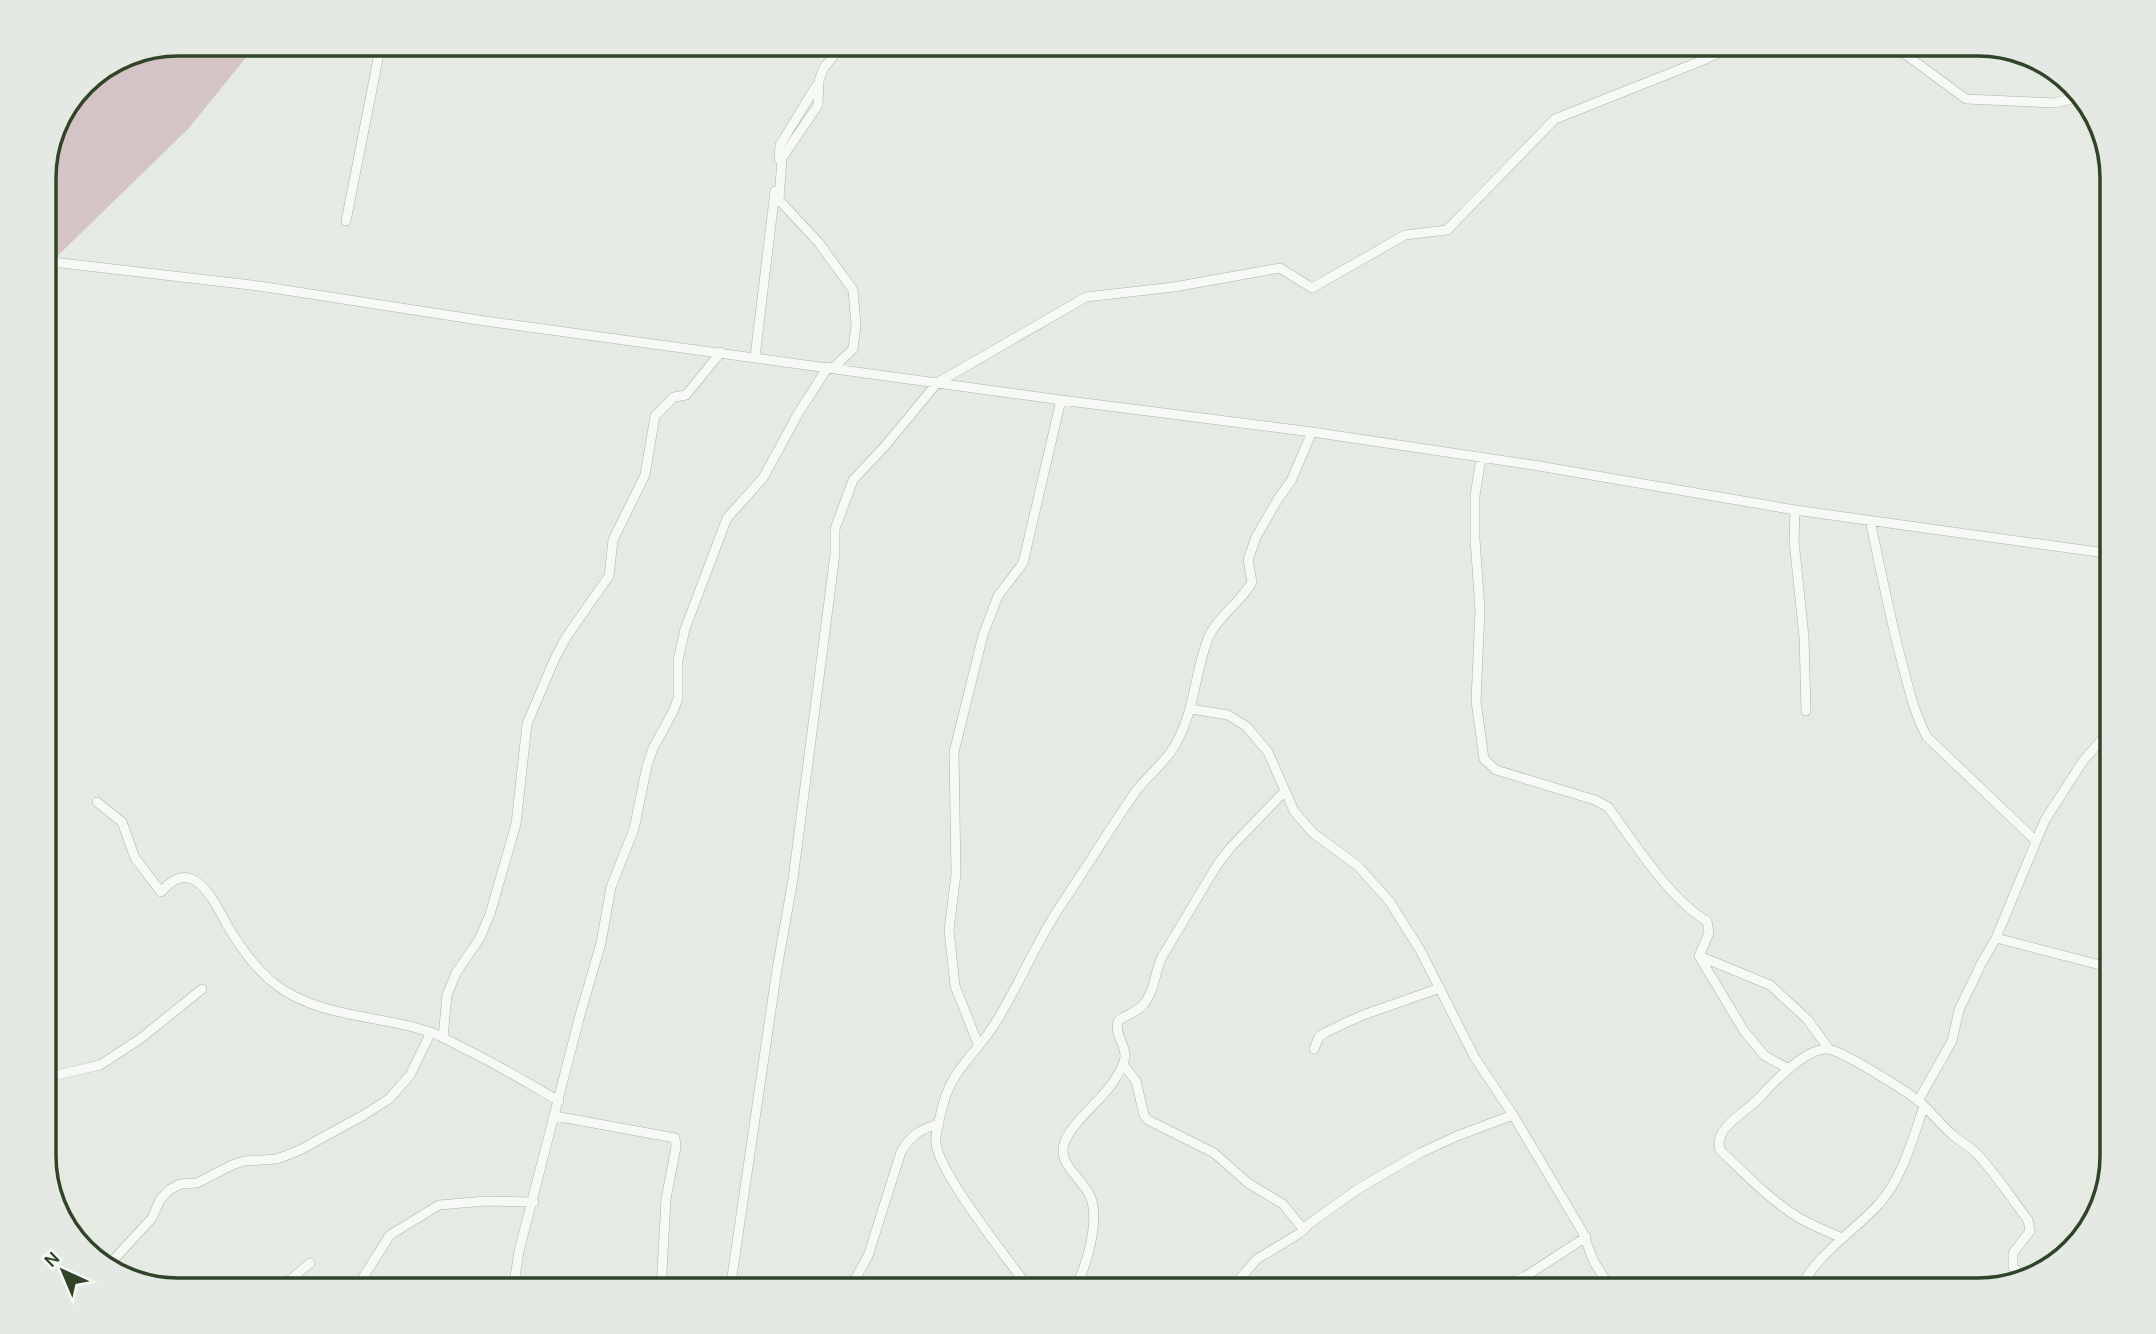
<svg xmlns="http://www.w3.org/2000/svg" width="2156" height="1334" viewBox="0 0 2156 1334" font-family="Karla,sans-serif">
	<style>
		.green { fill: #d5c4c6 }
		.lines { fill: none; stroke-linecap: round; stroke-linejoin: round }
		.street-casing { stroke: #abb6a8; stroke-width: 10 }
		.street { stroke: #f6f9f6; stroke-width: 9 }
		.rim { fill: none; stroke: #30442a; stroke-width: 3.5 }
	</style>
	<rect width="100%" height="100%" fill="#e5ebe3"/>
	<path class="green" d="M178,44H257L188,129L44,269V170L83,83L127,54Z"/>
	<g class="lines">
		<g class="street-casing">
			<path id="street" d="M1877,44L1894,46L1966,99L2054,103L2080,97
				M779,159L780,145L816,86
				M346,221L381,44
				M44,261L259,286L485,321L1061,400L1312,432L1533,465L1795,510L2112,554
				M755,357L775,191
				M834,367L853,349L856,325L853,290L819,243L779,200L782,158L818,105L819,81L823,69L843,44
				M1481,458L1475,496V539L1480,610L1476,701L1484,759L1496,770L1595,800L1608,807C1634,842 1670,900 1707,921L1709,933L1699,956
				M1795,510L1794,541L1804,637L1806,711
				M1870,520C1880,567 1889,613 1901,659C1908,686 1914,713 1927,737L2035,840
				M1191,709L1228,715L1246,726L1268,752L1294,811L1313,833L1358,866L1390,902L1420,950L1475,1058L1513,1115L1582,1231L1594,1262L1612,1290
				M97,802L122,822L135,858L161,892C197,850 218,912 233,935C246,954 257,970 275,984C317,1017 377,1015 427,1031C438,1034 450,1041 461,1047C495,1063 526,1082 559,1101
				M1996,938L2112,968
				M1699,956L1770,985L1807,1019L1829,1049
				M1699,956L1744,1031L1765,1056L1789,1069
				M443,1038L447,995L456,973L480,938L490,914L516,824L527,724L555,658L567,636L609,576L613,540L645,475L655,416L674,397L686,395L721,352
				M978,1044L955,986L949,930L956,874L954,752L983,635L998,596L1023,563L1061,400
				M1314,1049L1319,1037L1326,1032L1363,1015L1440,988
				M1123,1064L1136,1081L1144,1115L1148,1120L1214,1153L1248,1183L1283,1204L1303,1229
				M44,1078L100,1065L140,1039L202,989
				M1918,1101L1952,1041L1959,1010L1981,964L1996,938L2045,820L2083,761L2112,728
				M555,1116L675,1138L676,1147L666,1199L661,1290
				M1842,1238C1827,1231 1810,1225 1796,1216C1768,1198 1744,1173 1720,1150C1713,1127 1746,1113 1759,1098C1773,1083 1805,1048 1828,1049C1843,1051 1906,1091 1920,1102C1932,1113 1942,1126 1954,1136C1962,1143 1972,1148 1979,1156C1997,1176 2012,1199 2028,1220L2030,1231L2013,1253V1267L2024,1278
				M106,1268L152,1218L160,1200L169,1190L180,1184L197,1183L232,1165L244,1161L277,1159L300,1150L362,1116L389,1099L410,1075L431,1032
				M265,1290L290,1280L310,1263
				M355,1290L390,1235L439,1205L486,1201L534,1202
				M513,1290L519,1251L580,1015L601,943L611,887L634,829L647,766L653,748L673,712L678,698V660L685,629L727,518L763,478L799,412L828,367
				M730,1290L777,969L793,879L835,554V529L853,480L885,446L937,383L1086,297L1174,287L1280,268L1312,288L1405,235L1447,230L1555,119L1706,59L1737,44
				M849,1290L868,1256L901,1152C911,1135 920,1129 939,1124
				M1030,1290C1009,1260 939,1174 936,1143C935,1135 938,1125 940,1117C950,1067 972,1061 996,1022C1020,983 1037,940 1063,902C1088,865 1111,827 1136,791C1148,775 1164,764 1174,747C1195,711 1194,677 1207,641C1215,618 1240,604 1252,582L1248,560L1256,537L1278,499L1291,481L1312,432
				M1073,1290C1087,1270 1102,1214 1088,1192C1081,1180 1063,1166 1063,1151C1062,1129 1102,1101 1113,1082C1118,1075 1124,1066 1125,1057C1126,1045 1114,1034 1118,1021C1125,1015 1135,1013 1142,1006C1155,993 1154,973 1162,957L1217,865L1231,847L1285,791
				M1230,1290L1257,1259L1300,1233L1309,1224L1358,1189L1420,1153L1457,1136L1513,1115
				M1493,1290L1526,1276L1586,1237
				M1799,1290C1817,1254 1852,1233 1879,1204C1903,1177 1912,1140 1924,1106"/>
		</g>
		<use href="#street" class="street"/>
	</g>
	<path d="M0 0H2156V1334H0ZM178 56H1978A122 122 0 0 1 2100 178V1156A122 122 0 0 1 1978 1278H178A122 122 0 0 1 56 1156V178A122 122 0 0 1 178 56Z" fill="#e4eae3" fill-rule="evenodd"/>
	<path class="rim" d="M178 56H1978A122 122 0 0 1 2100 178V1156A122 122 0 0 1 1978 1278H178A122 122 0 0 1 56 1156V178A122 122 0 0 1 178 56Z"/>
	<g transform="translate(63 1271) rotate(316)" stroke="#f4f8f3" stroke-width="5" paint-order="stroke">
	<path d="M0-5L12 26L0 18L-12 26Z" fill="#30442a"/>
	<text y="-10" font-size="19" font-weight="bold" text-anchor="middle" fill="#30442a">N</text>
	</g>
</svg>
